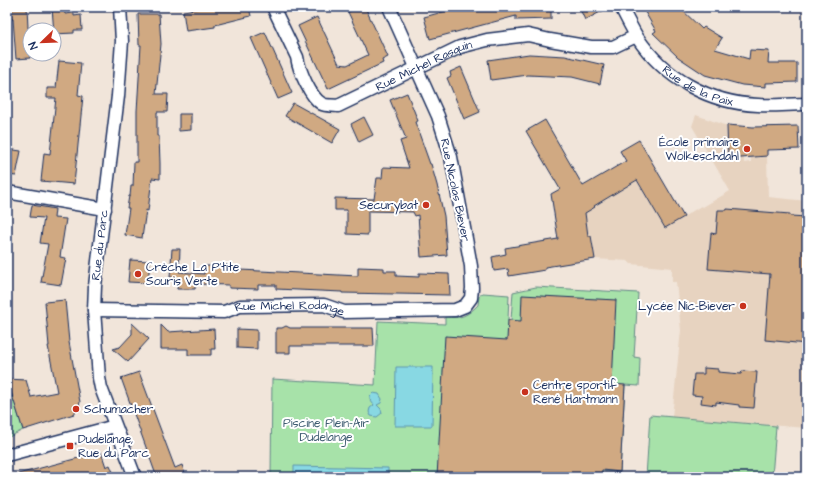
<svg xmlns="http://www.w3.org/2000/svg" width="814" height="484" viewBox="0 0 814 484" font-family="'Architects Daughter',sans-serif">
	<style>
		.built { fill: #e7d3c0 }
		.green { fill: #a7e2a9; stroke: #618884 }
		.water { fill: #88d8e3; stroke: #5c94ae }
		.building { fill: #d0a982; stroke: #1b2f5e }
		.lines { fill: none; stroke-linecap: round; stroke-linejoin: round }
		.street-casing { stroke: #1b2f5e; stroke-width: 15 }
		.street { stroke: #fff; stroke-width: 12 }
		.poi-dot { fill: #c8321e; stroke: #fff; stroke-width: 1.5 }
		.labels { text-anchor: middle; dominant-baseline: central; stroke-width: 4; stroke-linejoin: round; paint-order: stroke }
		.street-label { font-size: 12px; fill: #1b2f5e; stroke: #fff }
		.poi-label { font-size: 12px; fill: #1b2f5e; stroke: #fff; text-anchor: start }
		.park-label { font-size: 12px; fill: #3e5c71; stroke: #fff }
	</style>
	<rect width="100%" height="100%" fill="#f1e5da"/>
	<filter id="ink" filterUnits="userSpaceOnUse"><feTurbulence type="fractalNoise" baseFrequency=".025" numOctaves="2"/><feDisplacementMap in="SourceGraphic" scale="8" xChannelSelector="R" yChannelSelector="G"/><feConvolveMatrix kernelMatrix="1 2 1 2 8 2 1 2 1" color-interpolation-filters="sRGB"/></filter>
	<g filter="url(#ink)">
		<path class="built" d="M696,115L727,126L728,159L744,157V163L751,162V157L767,156L768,197L807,201V428L672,417L681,330L676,282H672V268L631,264L628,261L595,259L591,236H588L585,213L594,206L637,180L665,228L701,206L703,207L730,191L692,126Z"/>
		<path class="green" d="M536,287L638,293L634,357L640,358L639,386L625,385L620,472L602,471L601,477H271L272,379L375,385L378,321L445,324V317C461,319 467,316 478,305L479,296L483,293L509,295L508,320H511L513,292Z
			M7,379L23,430L7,438Z
			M650,415L776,426L772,477H646Z"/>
		<path class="water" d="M396,367H433L432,426H395Z
			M373,393L379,394L382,399L381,403L377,405L381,409L382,413L377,417L371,416L369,412L370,408L374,405L370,400V396Z
			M294,466L388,468V477H294Z"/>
		<path class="building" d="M7,7H27L28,28H30V58L16,59L13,19H7Z
			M52,7H64L65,14L74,13V16L81,15L82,30H74V33L54,34Z
			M209,7H249L251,16L215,25V27L186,31L183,11Z
			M359,7H365L388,57L382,60L383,63L328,89L298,26L317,17L339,64L347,65L368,55L348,12Z
			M461,7H551V19L516,20V16L430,39L424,17Z
			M579,7H610L585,20Z
			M642,7H679L702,29L704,27L722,38L715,49L749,59L750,50L769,51L768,63H797V82L766,83V87L742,85L705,75L678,57L653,33L656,31Z
			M138,14H159L161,44L156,94H168L167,112H157V136H159L160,163V179L152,178L148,211L146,210L142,238L125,235L129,208H127L129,196H130L131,186H133L134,162H137V111L141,45H139Z
			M265,32L292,93L278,99L251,38Z
			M529,54L565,56L604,65L600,84L572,77L528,75L491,80L488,60Z
			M59,61L81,63L78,95L83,96L74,184L41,181L44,153L50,154L56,98H47V88H56Z
			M461,67L480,112L464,119L447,78L451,76L450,72Z
			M407,93L418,121L415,122L430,164H431L437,185L444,216L447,255L421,257L418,215L415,216L413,212L368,211V235L347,234V210H335V198L374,199L377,178H382L383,167L409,168L400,141L406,139L390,100Z
			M293,103L340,129L332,143L285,116Z
			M179,114H191V130L179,131Z
			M364,117L373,135L359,142L351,124Z
			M545,120L583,186L626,161L620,151L639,140L684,217L665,228L637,180L594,206L595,207L585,213L588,236H591L595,259L545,267V270L509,276L508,269L494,271L492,257L506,254L505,248L558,239L551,194L560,189L526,131Z
			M727,125L753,127L798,126L799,149L767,150V156L728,159Z
			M7,149L21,151L16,176L7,175Z
			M32,205L55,209L54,218L66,219L60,257L66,258L61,285L41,282L48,244L40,243L44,218L30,217Z
			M727,209L790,214V216L807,217V344L765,340L770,274L708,269L711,233L716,234L718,210H727Z
			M172,249H180L179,272L204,274V266H221V269L358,276V267L384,268V271H396V276L419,277V273L449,274L450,295L342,293V292L276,289V285H258V289L229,288V285L196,284L195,289H177V278L170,277Z
			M130,260L150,261L148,283L128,282Z
			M522,295L616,300L612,384L625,385L620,472L602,470L601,477H437L445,336L507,340L508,320L521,321Z
			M65,300L69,342L80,402L79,406L74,414L23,430L7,379L26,380L31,397L57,392L48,346H49L45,302Z
			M132,323L149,339L128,362L113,349L120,347L132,334Z
			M161,325L168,332L214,329L215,349H211V355H188V349H161Z
			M286,326L290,328H373L374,346H290V353H276V328H282Z
			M237,329L257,330V349L237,348Z
			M704,368L718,369V372L741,374L742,371L757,372L754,408L739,407V405L716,402V405L701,403L702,396L692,395L694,374H704Z
			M139,372L175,468L182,465L186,477H153V476L156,475L121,378Z
			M101,452L106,467L110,465L115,477H19L18,474Z"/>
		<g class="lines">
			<g class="street-casing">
				<g id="street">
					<path d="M120,7L122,41L118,96L95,286L94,310L99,378L101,388L135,477"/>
					<path id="s1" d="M273,7L297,57C299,70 310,97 322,104C326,106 333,105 338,106L460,47L487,40L528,35L550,40L591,47H613L636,36"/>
					<path id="s2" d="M621,7C626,17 631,27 637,37C664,78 709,103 758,105C774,106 791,104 807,104"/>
					<path d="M7,192L105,209"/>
					<path id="s3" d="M94,310L224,312L240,306L324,305L344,312L455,310L465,306L471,298L472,288L471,266L451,157L438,116L389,7"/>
					<path d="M7,455L115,426"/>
				</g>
			</g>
			<use href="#street" class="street"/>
		</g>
	</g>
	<g class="poi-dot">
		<circle cx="747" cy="149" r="4"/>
		<circle cx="426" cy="205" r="4"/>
		<circle cx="138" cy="274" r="4"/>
		<circle cx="743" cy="306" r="4"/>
		<circle cx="525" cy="392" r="4"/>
		<circle cx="76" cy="409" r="4"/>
		<rect x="66" y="442" width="8" height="8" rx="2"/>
	</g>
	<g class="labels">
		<g class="street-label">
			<text stroke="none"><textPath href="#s1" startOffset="221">Rue Michel Rasquin</textPath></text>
			<text stroke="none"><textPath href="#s2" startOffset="114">Rue de la Paix</textPath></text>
			<text transform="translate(455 190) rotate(78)">Rue Nicolas Biever</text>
			<text transform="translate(100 245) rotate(-83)">Rue du Parc</text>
			<text stroke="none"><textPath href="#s3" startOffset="197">Rue Michel Rodange</textPath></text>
		</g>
		<g class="poi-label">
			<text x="739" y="142" text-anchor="end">École primaire<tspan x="739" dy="14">Wolkeschdahl</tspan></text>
			<text x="418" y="205" text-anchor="end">Securybat</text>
			<text x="146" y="267">Crèche La P'tite<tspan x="146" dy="14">Souris Verte</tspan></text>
			<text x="735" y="306" text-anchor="end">Lycée Nic-Biever</text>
			<text x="533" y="385">Centre sportif<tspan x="533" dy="14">René Hartmann</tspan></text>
			<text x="84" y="409">Schumacher</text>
			<text x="78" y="439">Dudelange,<tspan x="78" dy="14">Rue du Parc</tspan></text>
		</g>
		<g class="park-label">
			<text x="326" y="423">Piscine Plein-Air<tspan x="326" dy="14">Dudelange</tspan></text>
		</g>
	</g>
	<rect width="814" height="484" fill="none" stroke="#fff" stroke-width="24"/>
	<rect x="12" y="12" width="790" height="460" fill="none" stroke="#1b2f5e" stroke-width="1.5" filter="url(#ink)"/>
	<g transform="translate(42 42) rotate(247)"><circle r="19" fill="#ffffff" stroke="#a4acbf"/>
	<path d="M0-3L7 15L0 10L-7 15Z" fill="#c8321e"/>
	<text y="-6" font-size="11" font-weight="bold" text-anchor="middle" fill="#1b2f5e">N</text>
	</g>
</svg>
